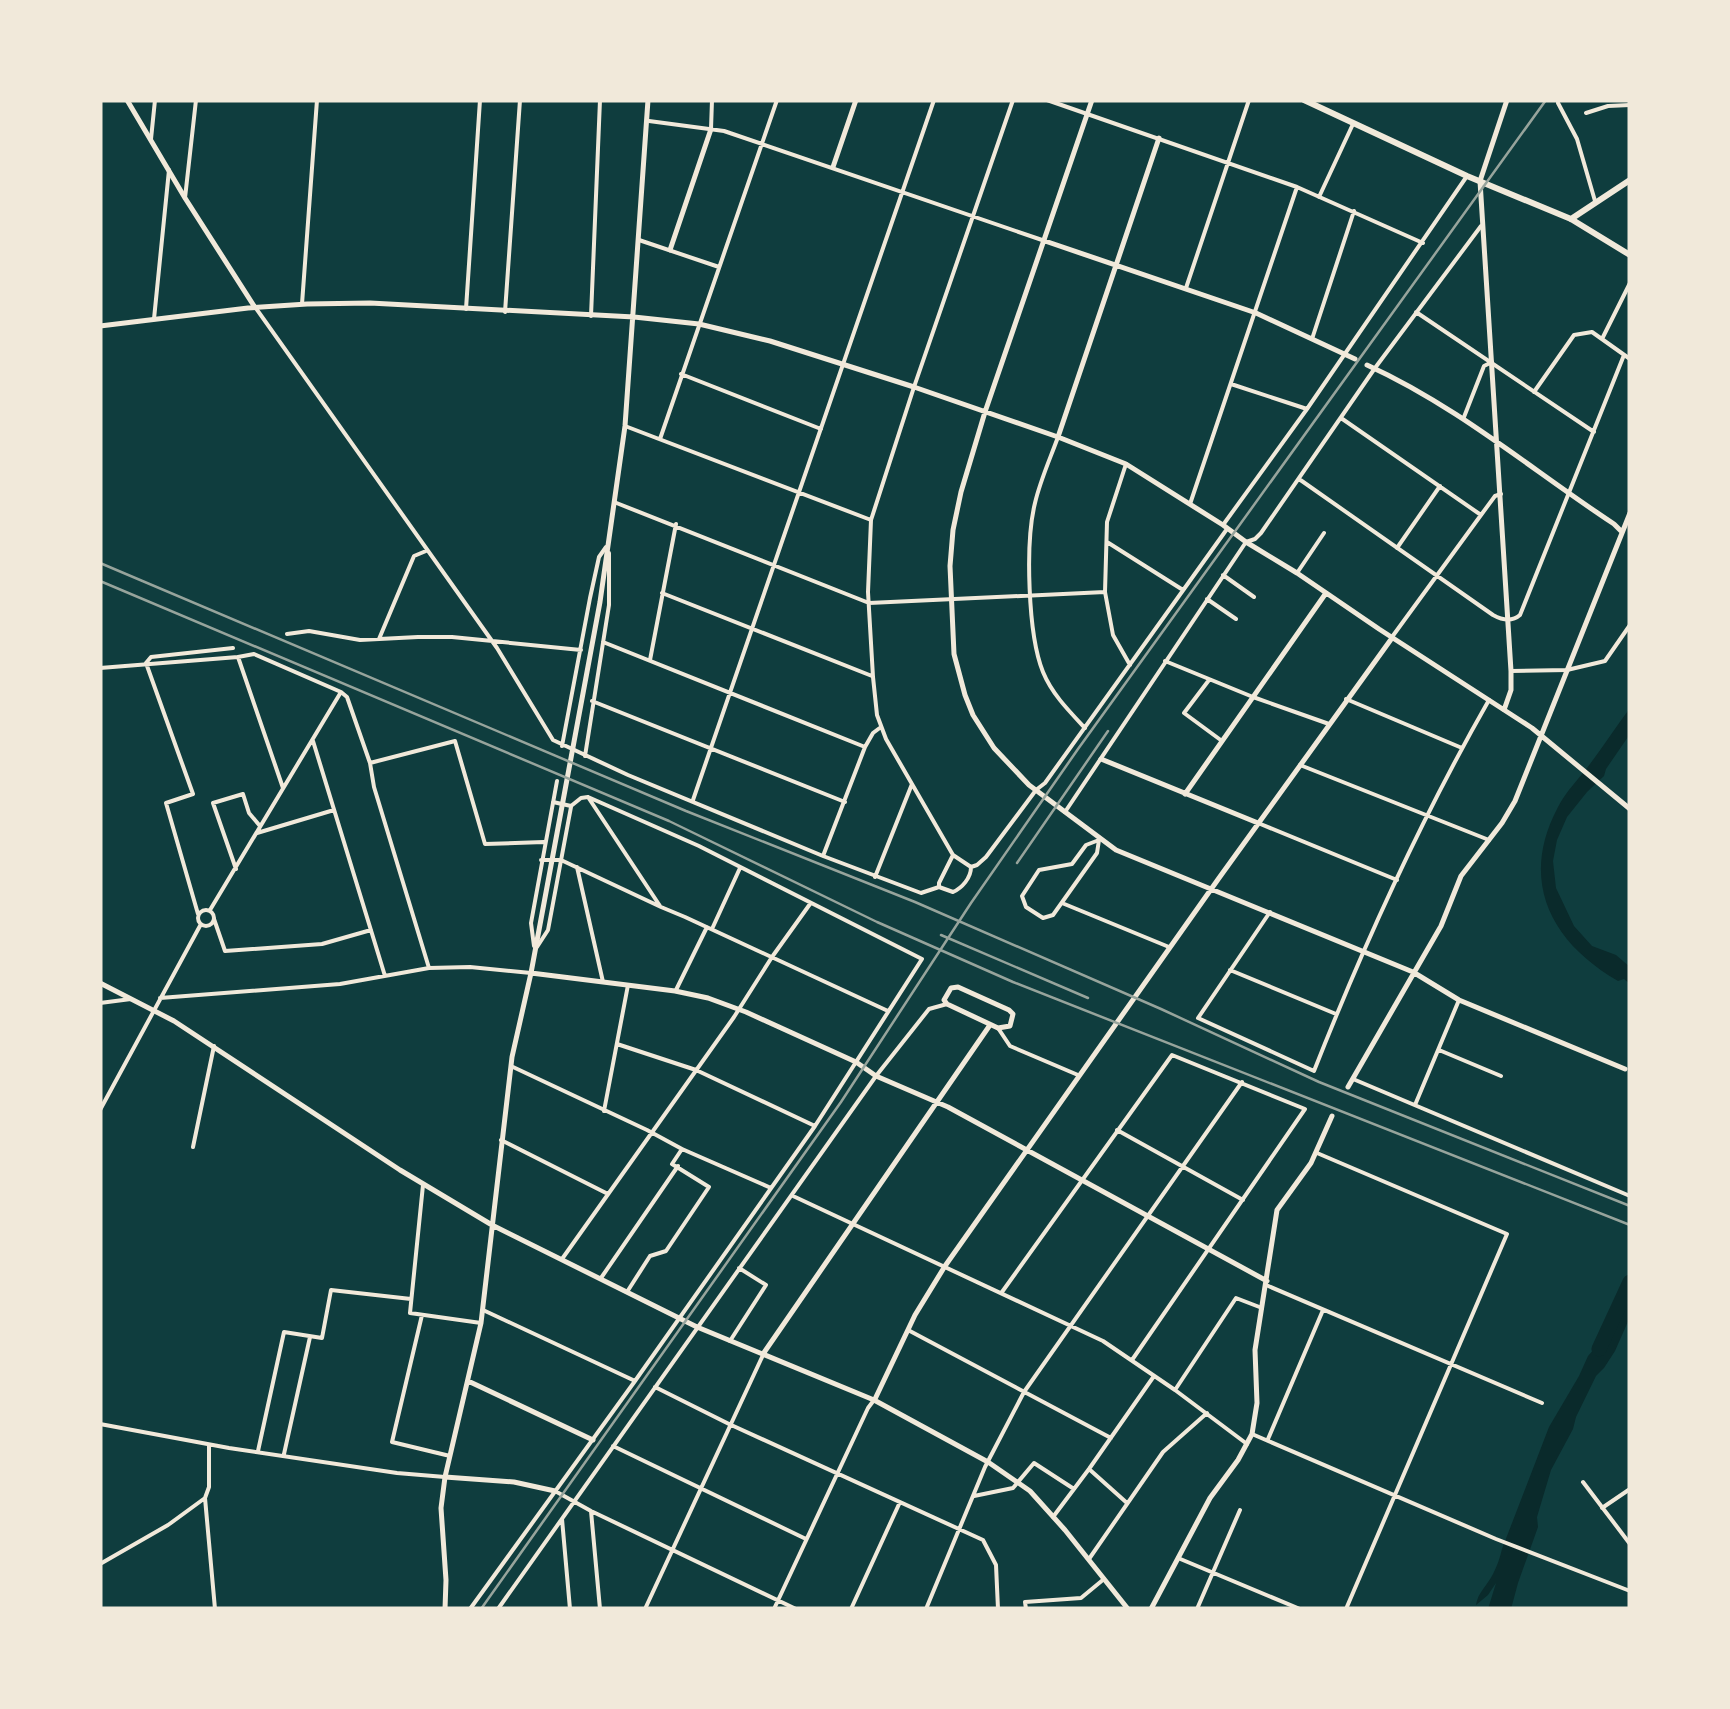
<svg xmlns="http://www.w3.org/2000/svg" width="1730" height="1709" viewBox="0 0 1730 1709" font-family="Barlow,sans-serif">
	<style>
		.water { fill: #0a2a2b }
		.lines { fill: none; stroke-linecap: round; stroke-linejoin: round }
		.river { stroke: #0a2a2b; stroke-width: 15 }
		.minor { stroke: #f1e9da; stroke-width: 4 }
		.tertiary { stroke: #f1e9da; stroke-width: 5 }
		.secondary { stroke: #f1e9da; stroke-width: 6 }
		.rail { stroke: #97a49c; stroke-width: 2.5 }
	</style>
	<rect width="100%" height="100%" fill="#0f3d3e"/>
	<path class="water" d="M1630,708V734L1606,769L1604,776L1587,792L1567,817L1557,840L1553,861L1556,888L1574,926L1592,946L1616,955L1630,967V984L1624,979L1618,981C1550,942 1519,880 1558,807C1566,791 1579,779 1590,764C1604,745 1616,727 1630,708Z
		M1630,1287V1317L1615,1351L1604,1368L1596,1376L1576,1417L1573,1429L1551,1470L1537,1517L1538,1527L1518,1583L1511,1609H1488L1496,1583L1488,1595L1476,1605C1478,1592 1487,1586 1493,1574C1497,1566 1500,1558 1502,1549L1549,1427L1579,1376L1588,1356L1596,1347L1601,1333L1612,1331Z"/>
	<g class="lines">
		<path class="river" d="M1599,1349L1630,1282"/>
		<path class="minor" d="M1047,100L1297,187L1423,243
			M1558,103L1577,139L1595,201
			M1586,113L1608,106L1630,105
			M649,121L724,131L1045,241
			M711,129L712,100
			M151,139L155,100
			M1319,197L1353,124
			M185,198L196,100
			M639,240L719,267
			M1186,288L1249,100
			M302,304L317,100
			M255,307L497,648L553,740L628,775L823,856L921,893L939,887L953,892C962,888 971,878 971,867L953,855L886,739L877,715L873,677L868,592L871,520L914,387L1013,100
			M466,309L480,100
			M505,312L520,100
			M1416,312L1594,432
			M591,316L600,100
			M154,319L169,170
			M1312,339L1354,211
			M1602,339L1630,283
			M681,374L821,429
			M1231,384L1307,409
			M1534,392L1574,335L1592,332L1630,359
			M1464,417L1484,366L1492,362
			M1341,418L1481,515
			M625,426L871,520
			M1058,437C1050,459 1040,481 1035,503C1025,543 1028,635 1043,672C1052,694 1069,711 1085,728
			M660,439L777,100
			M1126,464L1107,522L1105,592L1113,635L1130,665
			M1299,479L1493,615C1502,620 1512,622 1520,615L1624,355
			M614,502L869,603L1105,592
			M1190,504L1297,187
			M1223,525L1307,409L1467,176
			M1107,542L1183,590
			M1397,548L1440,486
			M1297,573L1324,533
			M1223,575L1254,597
			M662,593L872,676
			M1207,599L1236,619
			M287,634L309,631L360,640L418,637H452L581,650
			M1392,637L1481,515L1495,496L1501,494
			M379,639L414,556L426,551
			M603,642L865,747
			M238,657L283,788
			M650,660L676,524
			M1165,661L1253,697L1329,724
			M146,663L193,794L166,803L198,914
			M146,663L151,657L233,648
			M100,668L238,657L254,654L341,692L347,697L370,763L374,787L429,968
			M1511,671L1567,670L1605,661L1630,625
			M1209,680L1184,713L1222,741
			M1346,699L1462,748
			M592,701L845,802
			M313,741L385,976
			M562,746L590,598L599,557L606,547
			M585,756L609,605V553
			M370,763L455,741L485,844L544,842
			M1300,765L1489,840
			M588,797L660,906
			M693,800L934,100
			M1065,812L1246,542L1255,539L1261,533L1375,368L1481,226
			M1258,823L1397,880
			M257,833L334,810
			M1099,840L1097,853L1053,915L1043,918L1026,907L1022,896L1039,870L1072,864L1086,845Z
			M823,856L865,747L873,733L881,727
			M541,860H561L661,907L685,917L888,1011
			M577,867L603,982
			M971,867L977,865L986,857L1036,790L1045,783L1227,529
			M236,869L213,803L243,794L249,813L260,826
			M875,877L912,784
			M939,887V883L953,855
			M1062,903L1169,947
			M198 918a8 8 0 1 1 16 0a8 8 0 1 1-16 0Z
			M210,910L341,692
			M1270,912L1198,1018L1314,1071C1364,944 1421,819 1489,700
			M214,919L225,951L322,944L371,930
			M712,929L740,868
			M534,946L531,923L557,781
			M537,947L548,930L571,807
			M1230,970L1336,1014
			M676,990L707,927
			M160,998L340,984L429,968L470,967L531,973
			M100,1003L131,999
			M998,1028L1010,1046L1078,1075
			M617,1044L696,1070L815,1126
			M1439,1050L1501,1076
			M513,1067L647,1130L682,1149L771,1188
			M1353,1079L1630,1196
			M1415,1105L1459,1000
			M100,1110L201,924
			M604,1111L628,985
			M1117,1130L1243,1200
			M501,1140L608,1194
			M193,1147L214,1046
			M1317,1153L1507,1234L1346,1609
			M423,1185L410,1313L481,1323
			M793,1196L1103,1341L1175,1390L1247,1444
			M562,1259L734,1017L772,957L810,904
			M601,1278L678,1166
			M1266,1285L1542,1403
			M627,1292L650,1256L666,1251L709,1187L672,1164L682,1149
			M1002,1292L1172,1055L1305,1109L1132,1360
			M483,1310L633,1380
			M422,1315L392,1442L450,1456
			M908,1330L1111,1438
			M730,1341L766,1285L739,1268
			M655,1387L729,1424L983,1540L996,1565L998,1609
			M1175,1390L1236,1298L1262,1308
			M100,1424L229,1448L397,1473L445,1477
			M1252,1434L1496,1539L1630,1591
			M1268,1439L1323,1310
			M209,1445V1487L205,1498L215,1609
			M613,1446L806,1539
			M258,1451L284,1332L322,1338L331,1290L411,1299
			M284,1454L310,1337
			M1089,1469L1127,1503
			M1583,1482L1630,1544
			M555,1491L591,1511L796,1609
			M974,1496L1013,1488L1034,1463L1074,1489
			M1602,1508L1630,1489
			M591,1511L600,1609
			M1053,1517L1089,1469L1154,1376
			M562,1519L570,1609
			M1178,1558L1300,1609
			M1089,1559L1163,1452L1207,1413
			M100,1564L168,1525L205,1498
			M470,1609L635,1381L815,1126L922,959L699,846L588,797L581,798L571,806L553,802
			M498,1609L876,1076L929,1009L947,1004
			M645,1609L763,1355
			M774,1609L868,1408L874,1400
			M851,1609L900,1502
			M926,1609L985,1467L1024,1392L1242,1082
			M1026,1609L1025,1602L1081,1598L1104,1579
			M1197,1609L1240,1510"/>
		<path class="tertiary" d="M127,100L185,198L254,306
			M1092,100L985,412L961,492L953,530L950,566L954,654L965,695L973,715L994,748L1029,785L1116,850L1413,972L1459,1000L1625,1069
			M833,167L856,100
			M1045,241L1256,313L1355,359
			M670,250L711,129
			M100,326L248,308L307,304L370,303L634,317L699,324L770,341L914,387L1058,437L1126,464L1223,525L1246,542L1297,573L1379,629L1532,728L1630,809
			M1367,365C1457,406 1532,470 1614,524L1622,532
			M1058,437L1159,138
			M1504,710L1511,690V671L1480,181L1507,100
			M1101,759L1258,823
			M1185,794L1326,593
			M531,973L675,991L708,998L746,1012L856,1062L876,1076L948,1107L1267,1281
			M100,983L174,1021L400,1170L492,1225L697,1327L874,1400L988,1462L1030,1491L1065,1530L1128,1609
			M958,987L1009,1010L1013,1014L1010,1026L998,1028L947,1004L944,1000L951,988Z
			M1348,1087L1441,926L1461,876L1502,823L1515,801L1630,513
			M763,1354L990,1025
			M468,1381L593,1440
			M875,1399L915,1315L945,1266L1219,878L1392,638
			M445,1477L514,1482L555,1491
			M445,1609L446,1580L441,1508L445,1477L481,1323L512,1057L531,973L600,602L625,426L648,100
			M1151,1609L1210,1498L1238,1460L1252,1434L1257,1403L1255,1350L1277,1210L1311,1163L1332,1116"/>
		<path class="secondary" d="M1304,100L1467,176L1571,219L1630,255
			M1571,219L1630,180"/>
		<path class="rail" d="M100,563L686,811L915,902L1161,1009L1319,1082L1630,1206
			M100,581L669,821L877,922L1013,982L1630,1225
			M1017,863L1108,731
			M941,935L1088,998
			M481,1609L841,1102L971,903L1078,749L1546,100"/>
	</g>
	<rect width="1730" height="1709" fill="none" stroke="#f1e9da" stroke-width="205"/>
</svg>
